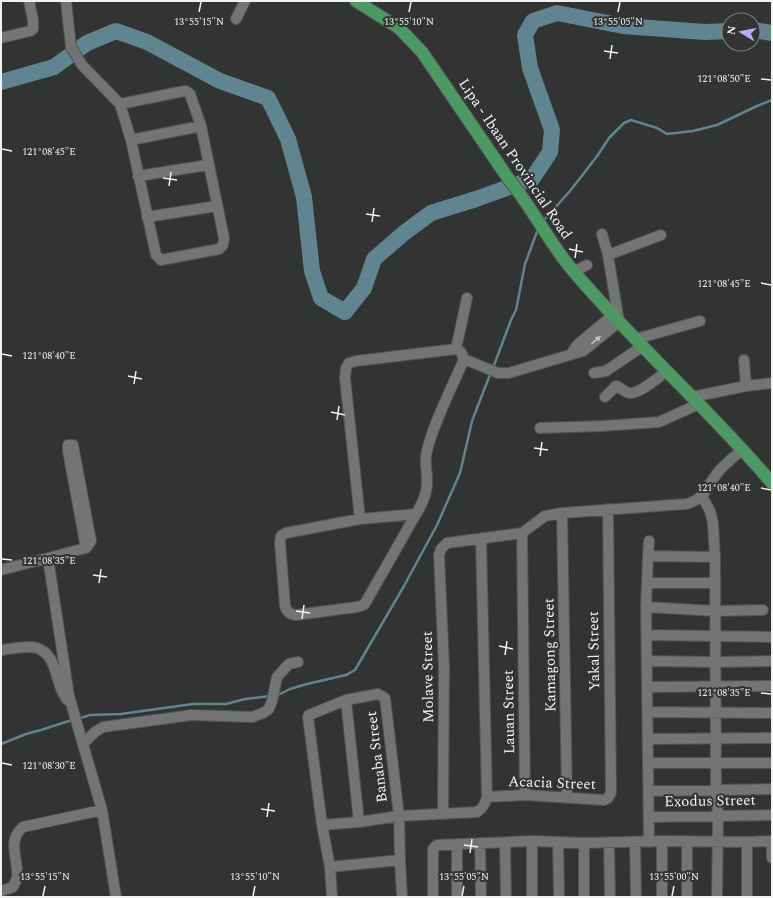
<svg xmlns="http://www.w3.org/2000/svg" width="773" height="898" viewBox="0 0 773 898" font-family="Spectral,serif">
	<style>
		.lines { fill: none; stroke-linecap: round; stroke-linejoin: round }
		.stream { stroke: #618491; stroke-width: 2.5 }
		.river { stroke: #618491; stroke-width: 16 }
		.minor-casing { stroke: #515453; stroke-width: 12 }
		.major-casing { stroke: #515453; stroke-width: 14 }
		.minor { stroke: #727574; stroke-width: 10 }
		.major { stroke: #4c9961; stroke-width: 12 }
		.oneway { fill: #c3c6c5 }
		.ticks { fill: none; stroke: #eff2f1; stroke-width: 1.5 }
		.labels { text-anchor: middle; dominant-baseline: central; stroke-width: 4; stroke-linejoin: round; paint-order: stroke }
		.street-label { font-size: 15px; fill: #eff2f1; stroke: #313433 }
		.ticks-label { font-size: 10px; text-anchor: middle; fill: #eff2f1; stroke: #313433; stroke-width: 4; stroke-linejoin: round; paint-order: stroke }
	</style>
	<rect width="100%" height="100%" fill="#313433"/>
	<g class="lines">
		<path class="stream" d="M543,221L570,191L598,155L609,138L624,123L631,120L657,128L667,134L693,131L717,125L757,106L772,100
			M493,368L511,320L516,310L525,264L538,229
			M276,696L290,689L307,684L346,675L355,670L404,586L437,525L460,473L472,421L491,372
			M77,719L90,715L121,714L193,704H226L245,699L270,696
			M1,744L26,734L41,730L72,720"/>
		<path class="river" d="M753,30L772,33
			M1,82L54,67L87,43L116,31L147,42L220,81L268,98L288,139L304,197L312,271L321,298L345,312L364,288L374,259L404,233L431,213L476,199L532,179L550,152L552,130L530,68L525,35L533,21L557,13L623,26L705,32L729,31"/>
		<g class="minor-casing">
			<path id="minor" d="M66,1L71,47L82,65L120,104L131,140L156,255L161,260L219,249L223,245L224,238L201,126L190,94L186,91L179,92L120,104
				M236,19L245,1
				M1,38L30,31L33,29V20L29,1
				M131,140L201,126
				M138,176L208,165
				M147,217L217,206
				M602,234L608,255
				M573,272L587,265
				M636,339L700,321
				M456,349L467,298
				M571,354L578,344L613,315
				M464,359L498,373H509L583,351L619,322L608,255L661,235
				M744,360L746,386
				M594,373L606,371L643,346
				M605,397L616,386C621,387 624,393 630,393C639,394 659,377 667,371
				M692,397L746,386L772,383
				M540,428L603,426L659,422L699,404
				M702,496L710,511L713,523L715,557L716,790L718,815L717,897
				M562,513L567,797
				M360,519L345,378L346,368L349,363L356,361L456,349L461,352L464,359C452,388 434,421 427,451C424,460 427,469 427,479C428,491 423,503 416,514L367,600L364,605L357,607L296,615C289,614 287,612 285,606L280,542L281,536L286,533L360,519L416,514
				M522,533L525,795
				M648,556L649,541
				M48,558L86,548L91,541L73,445H68V451L86,548
				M1,570L48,558L69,696L102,810L116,897
				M647,583H714
				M646,607L715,611L763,610
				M647,635L772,637
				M1,650C10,649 20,647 29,647C53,647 55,672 61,689C63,693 65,696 67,700
				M647,661L715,662L772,661
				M648,687L772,686
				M346,700L359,822
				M648,712L772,713
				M648,739L772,738
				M83,744L95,732L103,727L192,715L252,717L263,713L269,709L272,701L277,677L289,664L298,662
				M649,763H772
				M649,791L772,789
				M487,797L525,795L604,800L608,798L611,792L608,509
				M443,813L444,667L439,555L441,549L447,543L522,533L545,516L562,513L686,504C706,499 707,485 719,471C726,463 735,456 743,449
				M649,817L772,815
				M322,825L359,822L399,816L477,812C483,808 485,804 487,797L481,539
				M532,841V897
				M687,841V897
				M772,841V858
				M558,842L559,897
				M609,842L610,897
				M635,842L636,897
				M649,842L646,607L648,556L715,557
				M747,842V897
				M480,843L481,897
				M505,843L506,897
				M584,843V897
				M457,844V897
				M330,867L400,860
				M1,891L13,887C14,884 16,881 17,878C19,859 6,841 23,827L102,810
				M332,897L330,867L322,825L308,717L309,715L346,700L378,694L385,698L399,816L400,860L402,897
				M433,897V849L437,845L532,841L584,843L662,841L747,842L772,841
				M662,897V841"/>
		</g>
		<g class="major-casing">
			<path id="major" d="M356,1L399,28L422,52L510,181C534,210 550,245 575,273C637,346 710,410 772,483"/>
		</g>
		<use href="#minor" class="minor"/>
		<use href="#major" class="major"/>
	</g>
	<defs><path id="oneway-solid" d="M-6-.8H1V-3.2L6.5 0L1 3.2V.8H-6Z"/></defs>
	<use class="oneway" href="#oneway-solid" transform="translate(596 340) rotate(-39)"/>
	<path class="ticks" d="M199,12L201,2M409,12L411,2M618,12L620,2M604,51L618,53M610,59L612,45M761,79L771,80M2,149L12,151M163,178L177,180M169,186L171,172M366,214L380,216M372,222L374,208M569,249L583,252M575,258L577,244M761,283L771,285M2,354L12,356M128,376L142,379M134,384L136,371M331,412L345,415M337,420L339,406M534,448L548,450M540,456L542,442M761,488L771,490M2,559L12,560M93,575L107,577M99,583L101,569M296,611L310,613M302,619L304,605M499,646L513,649M505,655L507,641M761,693L771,694M2,763L12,765M261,809L275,811M267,817L269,803M464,845L478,847M470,853L472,839M43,896L45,886M253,896L255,886M462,896L464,886M672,896L674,886"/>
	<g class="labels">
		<g class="street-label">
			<text transform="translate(515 159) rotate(56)">Lipa - Ibaan Provincial Road</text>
			<text transform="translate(594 651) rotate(-91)">Yakal Street</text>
			<text transform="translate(550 655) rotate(-91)">Kamagong Street</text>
			<text transform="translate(428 677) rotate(-91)">Molave Street</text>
			<text transform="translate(509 712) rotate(-91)">Lauan Street</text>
			<text transform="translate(377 757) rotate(-97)">Banaba Street</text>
			<text transform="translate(552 783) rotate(2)">Acacia Street</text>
			<text transform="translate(710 801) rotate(-1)">Exodus Street</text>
		</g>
	</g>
	<g class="ticks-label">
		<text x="199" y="25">13°55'15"N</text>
		<text x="409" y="25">13°55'10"N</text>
		<text x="618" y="25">13°55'05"N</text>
		<text x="724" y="82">121°08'50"E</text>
		<text x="49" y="155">121°08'45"E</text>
		<text x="724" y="287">121°08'45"E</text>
		<text x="49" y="359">121°08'40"E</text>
		<text x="724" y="491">121°08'40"E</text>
		<text x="49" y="564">121°08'35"E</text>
		<text x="724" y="696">121°08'35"E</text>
		<text x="49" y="769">121°08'30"E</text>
		<text x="45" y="880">13°55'15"N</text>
		<text x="255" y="880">13°55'10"N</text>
		<text x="464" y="880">13°55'05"N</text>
		<text x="674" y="880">13°55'00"N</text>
	</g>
	<rect width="773" height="898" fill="none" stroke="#eff2f1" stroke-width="4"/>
	<g transform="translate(741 32) rotate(280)"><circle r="19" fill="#313433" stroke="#7d807f"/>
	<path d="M0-3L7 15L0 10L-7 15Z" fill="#bcaaf5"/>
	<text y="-6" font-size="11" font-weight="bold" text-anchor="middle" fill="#eff2f1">N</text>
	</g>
</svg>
